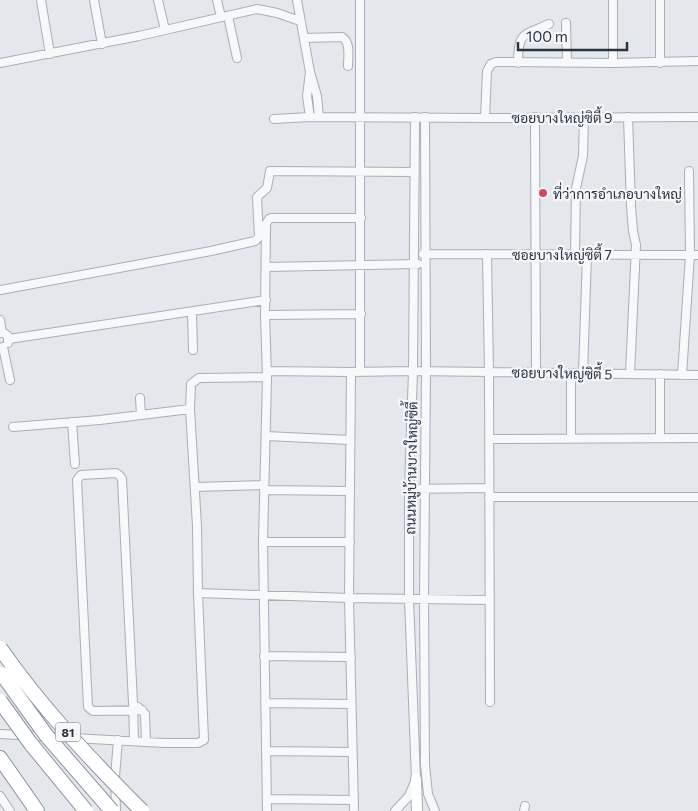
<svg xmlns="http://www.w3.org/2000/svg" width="698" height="811" viewBox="0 0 698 811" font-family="Commissioner,Sarabun,sans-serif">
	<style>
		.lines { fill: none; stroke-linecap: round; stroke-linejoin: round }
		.street-casing { stroke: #a9aeb7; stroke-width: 10 }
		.secondary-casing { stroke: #a9aeb7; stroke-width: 12 }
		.highway-casing { stroke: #8b94a3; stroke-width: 16 }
		.street { stroke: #f7f8fa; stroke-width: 8 }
		.secondary { stroke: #fff; stroke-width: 10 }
		.highway { stroke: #fff; stroke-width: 14 }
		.highway-bridge-casing { stroke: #8b94a3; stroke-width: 16; stroke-linecap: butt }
		.highway-bridge { stroke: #fff; stroke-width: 14 }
		.poi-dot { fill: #d1495b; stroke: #f4f6f9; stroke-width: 2 }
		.labels { text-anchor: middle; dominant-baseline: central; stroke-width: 4.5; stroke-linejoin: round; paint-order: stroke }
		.shield { fill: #f4f6f9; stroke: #676e7b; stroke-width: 1 }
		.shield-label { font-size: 12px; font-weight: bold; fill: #2b3445 }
		.street-label { font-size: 14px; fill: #2b3445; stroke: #f4f6f9 }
		.poi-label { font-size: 14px; fill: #2b3445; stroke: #f4f6f9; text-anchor: start }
	</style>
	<rect width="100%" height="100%" fill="#e4e7ec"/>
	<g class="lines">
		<g class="street-casing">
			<path id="street" d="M41,0L50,54
				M94,0L102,44
				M158,0L165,30
				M217,0L221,17
				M297,0L310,72L317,96L319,117
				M360,0V371
				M660,0V63
				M613,2V63
				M228,16L237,58
				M566,23L567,63
				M304,38L342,37C351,43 348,56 348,66
				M0,63L139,36L257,9L277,13L300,21
				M518,63C518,31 523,36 549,24
				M310,117L307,96L310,72
				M425,117L426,371L424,599L425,765L428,794L435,811
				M535,117L536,372
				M628,117L631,206L633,231L636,245L630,374
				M485,118L487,71L491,64L496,62L613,63L698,61
				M274,119L310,117L485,118L698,117
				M423,254L698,255
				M487,254L489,372L490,702
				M575,254L576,188L583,156L584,117
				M266,267L418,264
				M0,290L211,251L255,241L259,237L257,197L267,188L270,171L414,172
				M192,312L193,350
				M265,315L361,314
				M0,320L2,333
				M0,333H4L8,336V343
				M9,339L266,300
				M3,347L10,380
				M267,371L351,372L413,371L698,375
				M351,372L349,598L354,809
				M583,373L587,255
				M682,375L690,255L689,171
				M140,398L141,415
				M72,422L75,464
				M13,427L100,420L190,409
				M266,436L350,440
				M571,438V373
				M660,438V374
				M489,439L698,438
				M195,487L264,485
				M409,489L489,488
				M264,490L350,491
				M489,497H698
				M263,542H350
				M198,593L197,526L190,409L191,384L199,378L267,377
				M264,656L351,657
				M265,703L351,704
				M138,707L145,714L146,742
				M0,734L164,743H198L204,740L198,593L349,598L489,600
				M134,741L133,703L122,479L120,476L116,473L81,475L77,480L88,707L93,711L142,710
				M266,751L352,752
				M0,796L10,811
				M267,799L353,800
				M116,811L115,777L118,740
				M267,811L263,542L267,377L265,315L266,224L269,219L271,218H361
				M395,811L409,796L416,779L409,599V489L413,371L415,117
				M524,811L525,806"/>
		</g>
		<g class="secondary-casing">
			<path id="secondary" d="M416,779L417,811"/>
		</g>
		<g class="highway-casing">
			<path id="highway" d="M0,758L37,811"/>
		</g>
		<use href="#street" class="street"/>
		<use href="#secondary" class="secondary"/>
		<use href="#highway" class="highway"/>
		<g class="highway-bridge-casing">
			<path id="highway-bridge" d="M0,648C41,707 91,760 142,811
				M2,674L46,735L112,811
				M0,701L31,744L86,811"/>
		</g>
		<use href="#highway-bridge" class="highway-bridge"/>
	</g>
	<circle class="poi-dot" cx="543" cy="193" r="5"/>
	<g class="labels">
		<rect class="shield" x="55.5" y="722.5" width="25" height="19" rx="4"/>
		<g class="shield-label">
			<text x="68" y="732">81</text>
		</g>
		<g class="street-label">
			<text x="562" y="117">ซอยบางใหญ่ซิตี้ 9</text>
			<text x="562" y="254">ซอยบางใหญ่ซิตี้ 7</text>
			<text transform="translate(562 373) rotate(1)">ซอยบางใหญ่ซิตี้ 5</text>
			<text transform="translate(411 468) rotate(-89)">ถนนหมู่บ้านบางใหญ่ซิตี้</text>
		</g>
		<g class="poi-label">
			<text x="553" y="193">ที่ว่าการอำเภอบางใหญ่</text>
		</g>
	</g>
	<path d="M518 42v8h109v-8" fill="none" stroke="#2b3445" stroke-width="2.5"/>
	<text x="526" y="42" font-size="15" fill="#2b3445" stroke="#f4f6f9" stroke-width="4" paint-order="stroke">100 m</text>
</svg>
